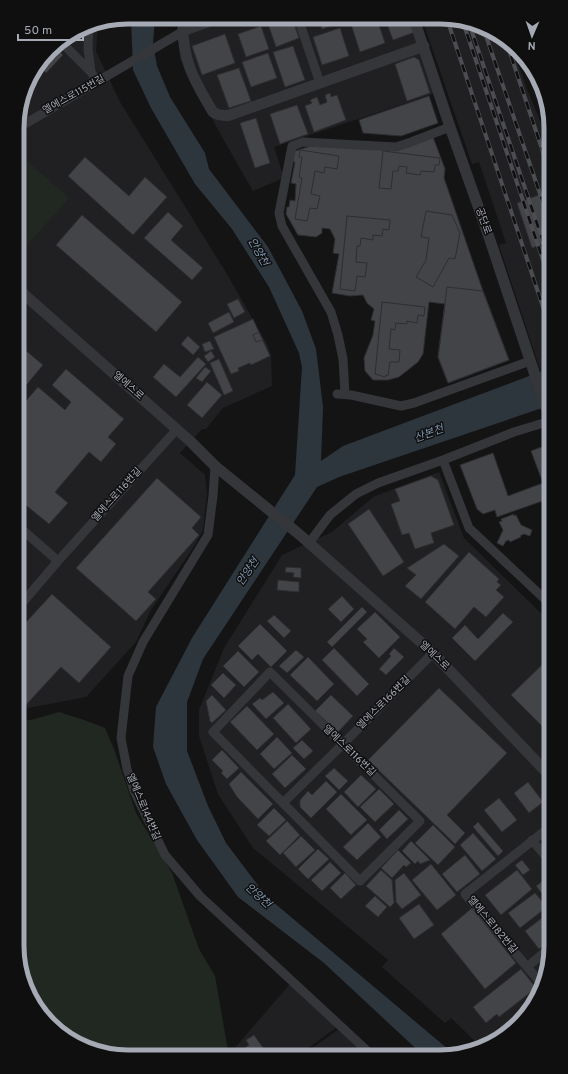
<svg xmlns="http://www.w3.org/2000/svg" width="568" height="1074" viewBox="0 0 568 1074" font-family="Overpass,'Noto Sans KR',sans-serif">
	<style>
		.built { fill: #202022 }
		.green { fill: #202821 }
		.water { fill: #2e363d }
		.building { fill: #434448; stroke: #2e2e31 }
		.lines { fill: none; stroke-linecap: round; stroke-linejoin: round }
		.minor { stroke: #35363a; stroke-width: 9 }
		.tertiary { stroke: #35363a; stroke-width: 11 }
		.rail-casing { stroke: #4c4d53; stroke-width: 4 }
		.rail { stroke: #0f0f10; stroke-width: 2.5; stroke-dasharray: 8; stroke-linecap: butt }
		.labels { text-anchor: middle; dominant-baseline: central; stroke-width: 3; stroke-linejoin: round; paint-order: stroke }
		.street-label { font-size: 10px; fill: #a6aab5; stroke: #0f0f10 }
		.water-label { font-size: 11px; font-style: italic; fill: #7f96ae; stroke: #0f0f10 }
		.rim { fill: none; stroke: #a6aab5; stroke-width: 5 }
	</style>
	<rect width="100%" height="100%" fill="#141415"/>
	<path class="built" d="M177,17L410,19L436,93L274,147L284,178L253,191L222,137L180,59Z
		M422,19H461L511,44L527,89L551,148V403L499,245L506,243L479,162L472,164Z
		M98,23L96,51L120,102L227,274L268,346L271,356L272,386L223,408L206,429H202L180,453L205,475L207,494L203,530L195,545L151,610L136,642L86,697L17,710L18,114L29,79L55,45L86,25Z
		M439,472L464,538L551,623V953L528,1014L481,1047L451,1018L445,1023L382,967L388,960L253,848L218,794L199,736V710L224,648L282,555L332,532L373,497Z
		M290,984L337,1027L296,1057L235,1056L233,1050Z
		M339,1029L371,1057H300Z"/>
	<path class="green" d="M18,153L69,198L18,255Z
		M59,712L84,720L105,728L114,749L136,813L172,873L199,949L215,976L229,1056H113L55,1030L23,981L17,946V720H31Z"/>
	<path class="water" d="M131,17H155L153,44L157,66L170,97L205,153L209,169L268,247L302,311L316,349L323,407L321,461L343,446L545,370L551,388V405L339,477L317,487L203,659L187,702V751L208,806L226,843L266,896L455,1055L440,1057H425L324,963L238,897L197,840L166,784L153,747L156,707L192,638L295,475L302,367L299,353L269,287L232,229L195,184L151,108L133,70Z"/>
	<path class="building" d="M266,18H292L299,38L276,47Z
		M318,18H343L344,22L322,29Z
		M367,18L377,19L385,43L360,52L351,24Z
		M385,19H411L415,32L393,40Z
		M261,26L269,49L246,57L238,34Z
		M340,28L349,56L322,65L313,37Z
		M225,34L235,63L202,75L192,46Z
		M54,46L63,55L46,73L38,66Z
		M293,46L305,80L285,87L273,52Z
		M268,53L277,78L251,87L242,62Z
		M414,57L419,60L430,93L407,101L395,64Z
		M239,68L251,101L229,108L217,75Z
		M26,88L29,92L22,99Z
		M330,93L331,97L337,95L346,120L314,132L305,106L312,103L310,100L317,97L320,105L327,102L325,95Z
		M429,96L438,123L401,136L363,133L359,120Z
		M297,105L308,134L280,144L270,114Z
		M256,118L270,163L255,168L240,123Z
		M433,137L445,169L444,178L483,291L509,360L448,383L438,357L445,304L429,302L423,354L418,362L399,377L388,380H373L365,371L364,358L373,335L375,321L371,320L374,309L367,303L363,295L350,296L332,293L339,254L333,253L335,239L330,229L322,228V233L316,237L298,235L286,214L287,207H289L290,200L295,201L296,184L291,183L295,162L290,161L295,151L311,146L395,149Z
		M300,150L339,156L337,169L325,167L324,173L315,171L311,194L320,196L317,209L310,208L307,221L295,219L302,178L299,177L302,157H299Z
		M383,151L440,158L439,165H435L434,172L421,171L420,175L406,173L407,167L399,166L398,171H393L391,189L379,188Z
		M85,157L129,196L145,177L167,197L133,235L68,176Z
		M544,193L551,213V241L532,248L517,203Z
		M426,211L452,215L460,233L455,259L449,258L433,287L416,277L426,260L429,238L421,237Z
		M168,212L183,226L171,240L203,268L192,280L144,238Z
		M82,215L182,302L156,332L56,245Z
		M347,216L390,220L389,230L383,229L382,236L373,235V240L361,238L360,246H357L356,262L367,263L365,277L357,276L355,291L340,289Z
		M447,287L483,291L509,360L448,383L438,357Z
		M238,299L245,312L234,318L227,304Z
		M382,302L425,307L424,316L418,315L417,323L407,321V324L396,323L395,330L391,329L389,349L400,350L399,362H390L388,376L386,375L385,377L375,374Z
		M229,312L234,322L213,333L208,323Z
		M253,319L270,356L251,365L250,363L238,368L239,371L231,374L214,337Z
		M259,332L263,340L256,342L253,335Z
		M188,336L200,347L193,355L181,344Z
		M210,341L214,349L205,352L202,344Z
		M18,344L43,365L18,395Z
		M211,351L215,357L208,362L204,356Z
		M198,357L206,364L176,397L153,377L164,364L180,377Z
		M219,359L233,391L224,395L210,363Z
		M205,367L211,371L202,382L196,378Z
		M66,369L124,419L108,437L116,444L101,462L89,452L55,492L68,503L49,524L17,498L18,410L38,387L65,410L71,402L52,385Z
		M207,382L222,395L202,418L187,405Z
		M547,445L551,456V488L545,490L548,499L497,517L495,510L483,514L477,509L460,465L493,453L508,496L543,483L531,451Z
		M431,476L438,480L454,525L431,533L434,543L415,549L409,533L402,535L391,504L400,501L395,489Z
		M157,478L201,517L192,528L199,535L148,592L156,599L136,621L76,568Z
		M369,509L404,562L383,576L348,524Z
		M514,514V516L516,515L521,525L532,530L530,536L524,534L520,536L521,537L510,542L509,540L506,541L503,546L497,543L503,530L499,522L502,521L501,519Z
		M444,544L459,556L421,599L405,586L416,575L407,568Z
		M469,552L499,579L497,582L501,585L496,590L504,597L486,617L474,607L455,629L425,602Z
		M286,567L301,568V578L293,577L294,573L285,572Z
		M278,580L299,582V592L277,590Z
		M52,594L111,647L79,683L61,667L24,707L17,701V632Z
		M342,596L354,609L341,622L328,609Z
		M362,607L367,612L332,647L327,642Z
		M375,612L400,637L379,658L363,642L367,639L357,629Z
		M503,613L513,622L475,661L452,638L465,625L478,639Z
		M274,615L291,631L284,638L267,621Z
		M260,624L287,651L271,667L258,654L252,660L238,646Z
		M334,648L369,684L357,696L322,660Z
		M394,648L404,657L386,675L379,669L391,656L389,654Z
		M296,650L304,657L287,673L279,666Z
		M238,651L259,672L244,687L223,666Z
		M551,656V735L511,695Z
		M308,657L334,684L317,701L290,675Z
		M223,673L236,685L224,698L211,685Z
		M439,688L507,753L447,815L465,833L455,844L368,760Z
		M273,692L284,703L266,719L252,704L260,698L262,700Z
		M212,695L226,710L212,723L210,721L206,701Z
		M331,695L353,716L338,732L315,711Z
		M288,704L311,729L296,743L273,718Z
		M247,706L274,734L257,750L230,722Z
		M277,737L292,753L274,769L260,754Z
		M302,740L313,751L304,759L293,748Z
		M222,750L239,768L227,779L221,773L223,771L212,760Z
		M292,755L306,769L285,788L272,774Z
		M334,768L348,781L339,790L325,776Z
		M241,772L273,804L258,819L237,797L229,784Z
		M361,775L376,789L358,807L344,792Z
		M326,781L337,792L311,818L300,807V800L308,791L312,795Z
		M528,782L543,802L529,813L514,793Z
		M379,789L394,804L375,822L360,807Z
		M341,794L367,820L351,835L326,809Z
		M499,798L517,820L502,832L484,810Z
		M274,808L286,820L269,836L257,825Z
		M399,810L408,819L387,839L379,830Z
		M287,821L300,835L280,855L266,841Z
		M478,822L503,851L498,856L473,827Z
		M368,823L381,837L357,860L343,847Z
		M433,825L455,847L438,865L415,843Z
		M473,833L496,859L482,871L460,845Z
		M301,836L315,850L296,867L283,853Z
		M411,841L430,860L420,864L418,861L415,864L402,851Z
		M318,849L329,859L308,879L298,869Z
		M398,850L411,863L406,867L404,865L392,878L381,868Z
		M465,855L480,874L457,892L442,874Z
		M522,860L530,870L523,875L515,865Z
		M330,862L341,873L322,891L311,880Z
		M431,864L456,895L437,910L412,880Z
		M381,870L392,880L394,903L390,907L366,886Z
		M517,870L532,889L501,915L485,895Z
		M345,873L356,885L341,899L330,888Z
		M404,873L421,895L402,909L396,902L395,880Z
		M551,875V897L547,900L536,886Z
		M535,893L547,907L520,928L508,913Z
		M375,896L387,907L378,917L365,906Z
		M419,904L434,925L414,939L399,918Z
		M472,908L516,963L485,989L441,934Z
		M551,911V940L539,949L525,931Z
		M521,969L536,988L499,1017L497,1014L486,1023L473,1007Z
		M533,1001L528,1014L504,1031L500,1027Z
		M254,1035L269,1056H238L236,1054L249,1045L246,1040Z"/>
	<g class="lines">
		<path class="minor" d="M298,18L320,83
			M89,25L88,49L91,72
			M60,41L91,72L97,82
			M18,128L182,32L222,18
			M337,394L351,395L401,406L414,403L530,361
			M345,394L343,359L338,335L331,312L282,226L279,213L292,146L303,142L396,147L411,142L450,127
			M443,460L469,528L551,605
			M215,466L213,496L208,535L143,642L128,676L121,738L127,769L134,791L165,855L200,896L374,1057
			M17,525L58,561
			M309,543L330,515L356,494L378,483L443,460L514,432L550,421
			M17,609L58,561L177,429
			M270,672L420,821L360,881L213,732Z
			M283,803L342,745L433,653
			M532,840L551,863
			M527,967L551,947
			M540,982L465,894L551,826"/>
		<path class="tertiary" d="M183,17C181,58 193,79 213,112C219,116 224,116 230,115L424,46
			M414,19L450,127L490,240L551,423
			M18,289L190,441L215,466L300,535L433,653L551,777"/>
		<g class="rail-casing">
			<path id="rail" d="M447,19L551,331
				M462,19L551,284
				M469,23L548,256
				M484,30L551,226
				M506,41L551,176"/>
		</g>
		<use href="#rail" class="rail"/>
	</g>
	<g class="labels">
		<g class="street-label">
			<text transform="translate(74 95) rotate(-29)">엘에스로115번길</text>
			<text transform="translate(483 221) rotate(70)">공단로</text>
			<text transform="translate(128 386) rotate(41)">엘에스로</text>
			<text transform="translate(117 495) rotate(-48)">엘에스로116번길</text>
			<text transform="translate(434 656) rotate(44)">엘에스로</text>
			<text transform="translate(384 703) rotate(-45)">엘에스로166번길</text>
			<text transform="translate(349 751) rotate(44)">엘에스로116번길</text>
			<text transform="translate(143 807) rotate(67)">엘에스로144번길</text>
			<text transform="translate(492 925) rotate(50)">엘에스로182번길</text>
		</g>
		<g class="water-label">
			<text transform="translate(258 252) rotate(61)">안양천</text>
			<text transform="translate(429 434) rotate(-20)">산본천</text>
			<text transform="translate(248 572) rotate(-55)">안양천</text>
			<text transform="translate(258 896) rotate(42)">안양천</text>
		</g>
	</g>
	<path d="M0 0H568V1074H0ZM128 24H440A104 104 0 0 1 544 128V946A104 104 0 0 1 440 1050H128A104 104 0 0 1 24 946V128A104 104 0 0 1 128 24Z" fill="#0f0f10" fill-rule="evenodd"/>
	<path class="rim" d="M128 24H440A104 104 0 0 1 544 128V946A104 104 0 0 1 440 1050H128A104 104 0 0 1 24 946V128A104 104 0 0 1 128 24Z"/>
	<g transform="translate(532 36) rotate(182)" stroke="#0f0f10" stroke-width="3" paint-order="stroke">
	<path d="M0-3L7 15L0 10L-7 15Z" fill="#a6aab5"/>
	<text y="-6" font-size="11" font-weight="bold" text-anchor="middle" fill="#a6aab5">N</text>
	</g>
	<path d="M18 34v6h65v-6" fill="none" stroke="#a6aab5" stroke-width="2"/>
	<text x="24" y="34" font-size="12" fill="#a6aab5" stroke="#0f0f10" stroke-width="3" paint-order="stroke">50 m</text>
</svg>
